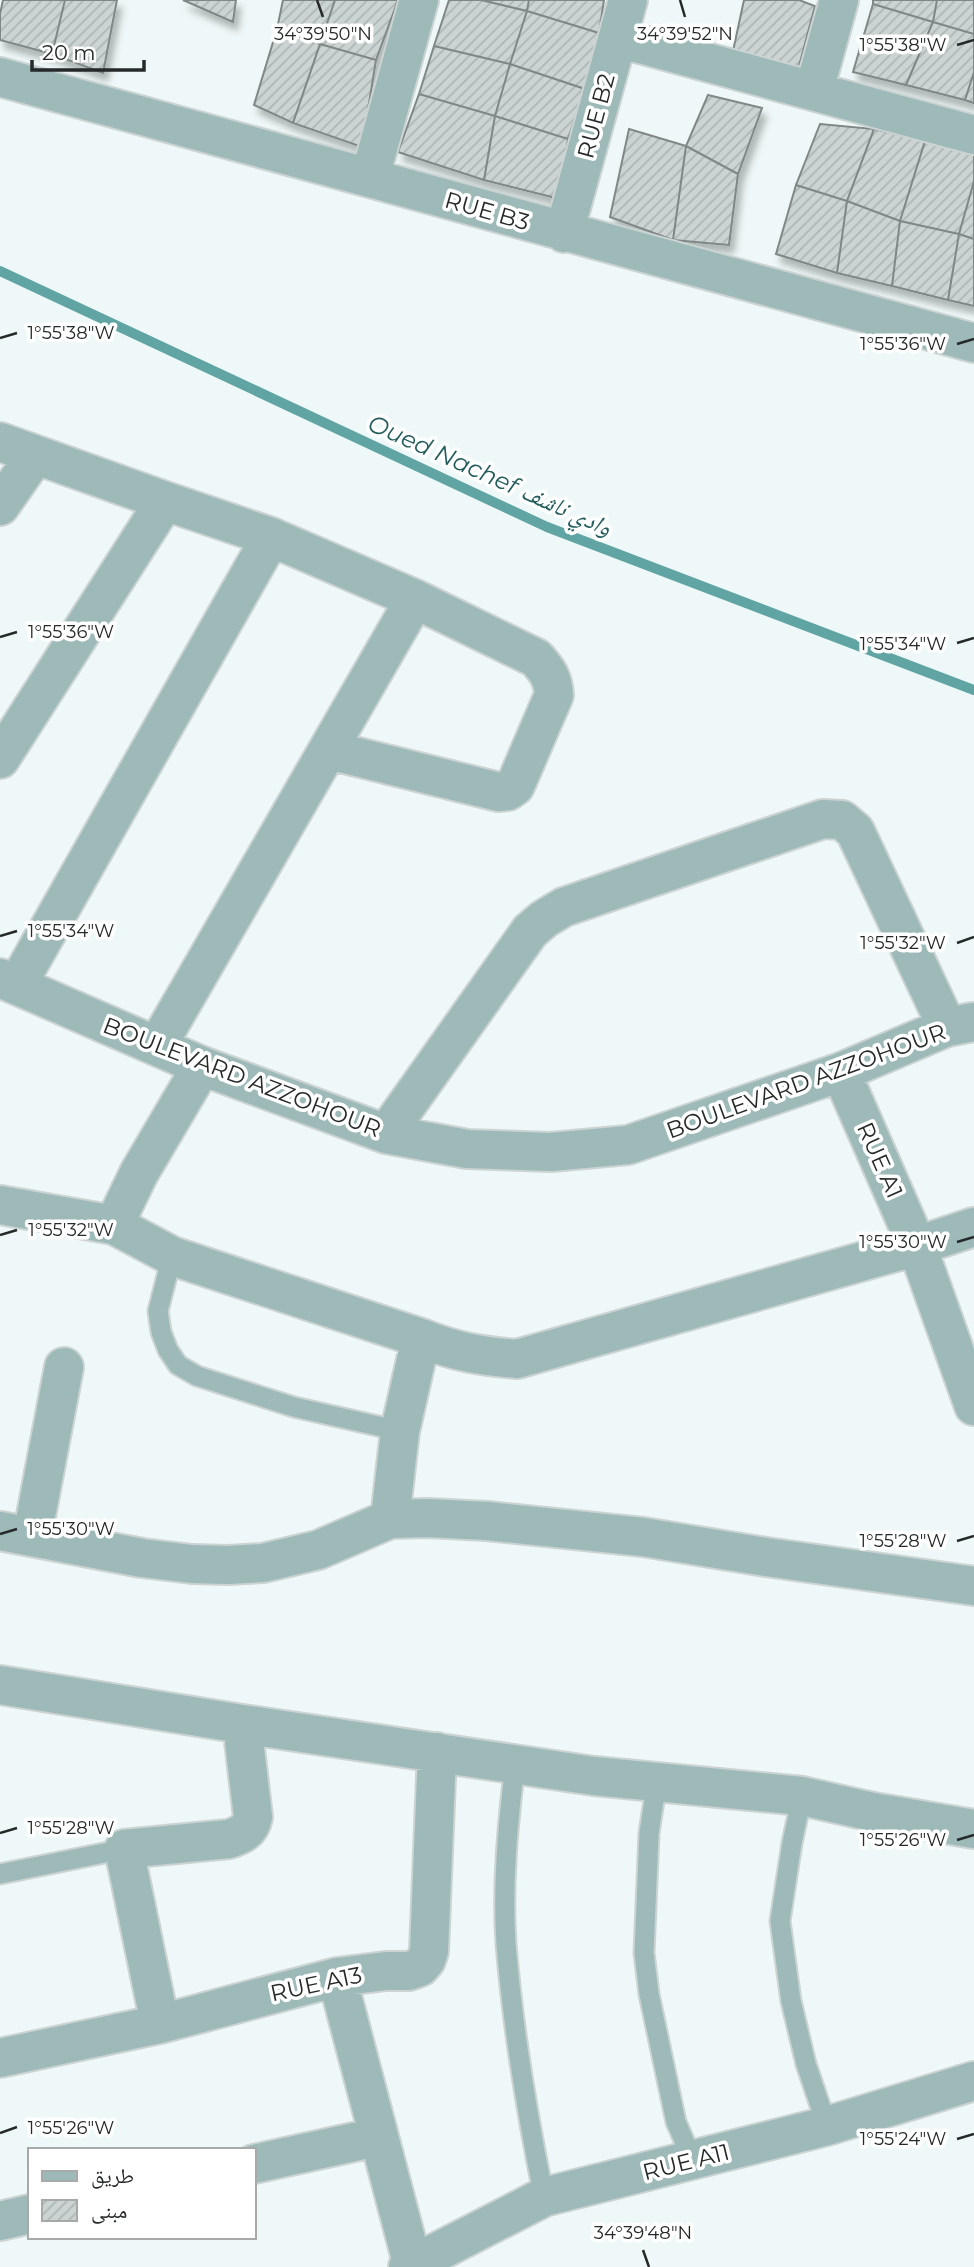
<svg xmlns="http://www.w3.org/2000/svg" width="974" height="2267" viewBox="0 0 974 2267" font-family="Montserrat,'Noto Naskh Arabic',sans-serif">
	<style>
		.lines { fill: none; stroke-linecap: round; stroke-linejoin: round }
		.stream { stroke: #60a5a3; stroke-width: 10 }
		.building { fill: url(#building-hatch); stroke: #808887; stroke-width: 2; filter: url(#shadow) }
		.service-casing { stroke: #cbd3d3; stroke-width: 23 }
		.minor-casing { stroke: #cbd3d3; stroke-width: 42 }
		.service { stroke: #9dbab9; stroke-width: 19 }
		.minor { stroke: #9dbab9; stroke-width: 38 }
		.ticks { fill: none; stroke: #262929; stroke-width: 2.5 }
		.labels { text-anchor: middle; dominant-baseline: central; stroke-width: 7; stroke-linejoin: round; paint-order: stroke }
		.street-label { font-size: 23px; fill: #262929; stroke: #fff }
		.water-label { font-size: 24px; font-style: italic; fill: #225d5c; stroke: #fff }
		.ticks-label { font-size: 18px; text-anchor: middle; fill: #262929; stroke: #fff; stroke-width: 7; stroke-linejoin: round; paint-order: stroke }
	</style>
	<defs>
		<pattern id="building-hatch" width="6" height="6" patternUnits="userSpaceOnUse" patternTransform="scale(1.75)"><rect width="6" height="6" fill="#cbd4d3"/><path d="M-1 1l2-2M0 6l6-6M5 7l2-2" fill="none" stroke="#aeb6b5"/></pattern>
		<filter id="shadow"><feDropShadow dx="4.5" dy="8" stdDeviation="3.5" flood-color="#0004"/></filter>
	</defs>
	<rect width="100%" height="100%" fill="#eff8f8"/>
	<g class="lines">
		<path class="stream" d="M0,271L547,527L974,690"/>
	</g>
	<path class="building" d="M3,0H65L52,54L0,40V14Z
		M65,0H117L103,73L52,54Z
		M183,0H236L233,22Z
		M283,0H335L320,44L277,29Z
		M335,0H398L376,60L320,44Z
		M449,0H481L527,11L510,64L434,46Z
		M481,0H529L527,11Z
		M529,0H604L599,33L527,11Z
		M744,0H799L815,6L798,70L733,51Z
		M873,0H937L933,22L873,4Z
		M937,0H974V34L933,22Z
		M873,4L933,22L906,85L853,72Z
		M527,11L599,33L585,89L510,64Z
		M933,22L974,34V72L965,100L906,85Z
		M277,29L320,44L293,123L254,105Z
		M320,44L376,60L362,147L293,123Z
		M434,46L510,64L495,116L419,94Z
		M510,64L585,89L568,139L495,116Z
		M974,72V103L965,100Z
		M419,94L495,116L484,180L398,152Z
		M708,95L762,108L738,174L686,146Z
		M495,116L568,139L560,199L484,180Z
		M820,124L874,129L847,201L796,185Z
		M629,129L686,146L673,240L610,217Z
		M874,129L925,141L900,221L847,201Z
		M925,141L974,152V181L959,234L900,221Z
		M686,146L738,174L729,245L673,240Z
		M974,181V239L959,234Z
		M796,185L847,201L837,273L776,254Z
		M847,201L900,221L892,286L837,273Z
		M900,221L959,234L948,300L892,286Z
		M959,234L974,239V306L948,300Z"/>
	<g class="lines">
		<g class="service-casing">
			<path id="service" d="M172,1256L158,1311L161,1332L168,1350L178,1365L197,1376L294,1407L400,1431
				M515,1764C508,1823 502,1884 506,1944C513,2029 527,2114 544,2197
				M657,1781L649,1833L644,1953L649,1994L676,2122L693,2161
				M802,1796L792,1843L780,1921L791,2001L806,2064L827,2126
				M0,1874L124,1849"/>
		</g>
		<g class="minor-casing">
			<path id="minor" d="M618,38L974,135
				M0,77C325,165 649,256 974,343
				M814,91L839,0
				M370,177L419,0
				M564,233L628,0
				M0,442L165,501L271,537L415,599L536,658C547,670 553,678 554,695L515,786L508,791L499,792L329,750
				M0,506L35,456
				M0,759L165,501
				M0,978L202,1066L386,1134L467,1149L551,1152L628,1145L841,1072L947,1027L974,1022
				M17,985L271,537
				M157,1046L415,599
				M841,1072L917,1246L974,1406
				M386,1134L530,931L544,919L564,907L823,819L842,820L855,831L947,1027
				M0,1205L114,1225L172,1256L421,1338C456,1352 480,1356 517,1359L917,1246L974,1227
				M114,1225L139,1173L202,1066
				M390,1519L400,1431L421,1338
				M0,1531L142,1558L192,1564L228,1565L263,1563L318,1550L390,1519L428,1518L487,1521L643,1537L766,1557L974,1586
				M32,1537L64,1367
				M0,1685L242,1724L594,1776L802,1796L873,1812L974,1829
				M337,1977L413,2266
				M160,2024L124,1849L229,1839C241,1835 250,1831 253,1817L242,1724
				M0,2058L160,2024L337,1977L386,1971H409L420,1967L426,1960L429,1951L437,1752
				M254,2164L377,2137
				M0,2221L30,2214
				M408,2267L544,2197L827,2126L974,2081"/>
		</g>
		<use href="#service" class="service"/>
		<use href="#minor" class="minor"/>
	</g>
	<path class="ticks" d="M317,0L323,17M680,0L685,17M957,45L974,40M0,338L17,333M957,344L974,339M0,637L17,632M957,643L974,638M0,936L17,931M957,943L974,937M0,1235L17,1230M957,1242L974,1237M0,1534L17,1529M957,1541L974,1536M0,1833L17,1828M957,1840L974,1835M0,2133L17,2127M957,2139L974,2134M643,2250L649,2267"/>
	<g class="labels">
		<g class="street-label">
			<text transform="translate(596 116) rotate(-75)">RUE B2</text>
			<text transform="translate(487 211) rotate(16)">RUE B3</text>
			<text transform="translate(242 1077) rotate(21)">BOULEVARD AZZOHOUR</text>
			<text transform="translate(806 1081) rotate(-20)">BOULEVARD AZZOHOUR</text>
			<text transform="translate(880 1160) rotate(66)">RUE A1</text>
			<text transform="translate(316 1984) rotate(-12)">RUE A13</text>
			<text transform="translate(686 2162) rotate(-14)">RUE A11</text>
		</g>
		<g class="water-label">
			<text transform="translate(490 475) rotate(24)">Oued Nachef وادي ناشف</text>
		</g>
	</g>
	<g class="ticks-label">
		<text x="323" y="40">34°39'50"N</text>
		<text x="685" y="40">34°39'52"N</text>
		<text x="903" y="51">1°55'38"W</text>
		<text x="71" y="339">1°55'38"W</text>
		<text x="903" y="350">1°55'36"W</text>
		<text x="71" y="638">1°55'36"W</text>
		<text x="903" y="650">1°55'34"W</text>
		<text x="71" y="937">1°55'34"W</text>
		<text x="903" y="949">1°55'32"W</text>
		<text x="71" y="1236">1°55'32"W</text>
		<text x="903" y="1248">1°55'30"W</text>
		<text x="71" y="1535">1°55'30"W</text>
		<text x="903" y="1547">1°55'28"W</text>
		<text x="71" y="1834">1°55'28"W</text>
		<text x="903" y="1846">1°55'26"W</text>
		<text x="71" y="2134">1°55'26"W</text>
		<text x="903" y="2145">1°55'24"W</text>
		<text x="643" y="2239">34°39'48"N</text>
	</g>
	<rect x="28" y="2148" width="228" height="91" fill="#ffffff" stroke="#a8a9a9" stroke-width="2"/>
	<rect x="42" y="2171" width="35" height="10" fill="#9dbab9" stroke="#a8a9a9" stroke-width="2"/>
	<text x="91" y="2183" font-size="21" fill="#262929">طريق</text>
	<rect x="42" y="2200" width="35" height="21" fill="url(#building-hatch)" stroke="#a8a9a9" stroke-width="2"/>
	<text x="91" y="2218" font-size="21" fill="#262929">مبنى</text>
	<path d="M32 60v10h112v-10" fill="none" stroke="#262929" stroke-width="3.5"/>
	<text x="42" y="60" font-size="21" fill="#262929" stroke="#ffffff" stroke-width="5" paint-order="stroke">20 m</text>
</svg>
